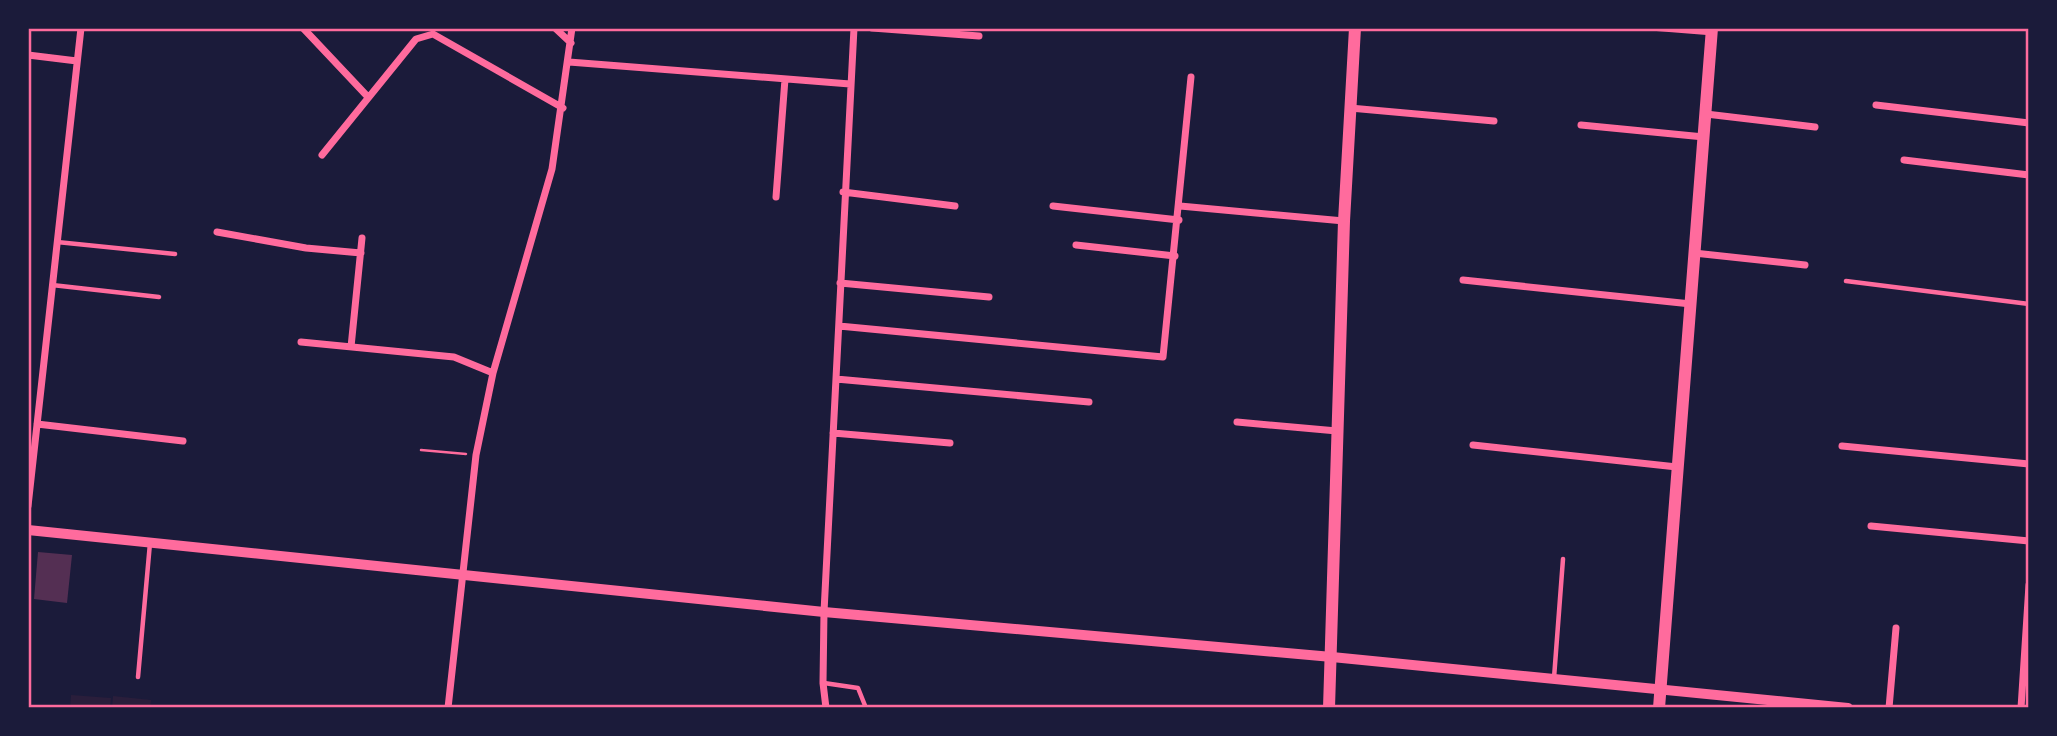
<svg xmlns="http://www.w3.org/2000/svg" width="2057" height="736" viewBox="0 0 2057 736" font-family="'Roboto Condensed',sans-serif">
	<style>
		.green { fill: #2a1e3b }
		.building { fill: #542f53 }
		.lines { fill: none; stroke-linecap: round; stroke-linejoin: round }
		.path { stroke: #ff6b9d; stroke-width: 2.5 }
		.service { stroke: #ff6b9d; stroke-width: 4.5 }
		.minor { stroke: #ff6b9d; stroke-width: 7 }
		.tertiary { stroke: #ff6b9d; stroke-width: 10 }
		.secondary { stroke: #ff6b9d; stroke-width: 12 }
		.neatline { fill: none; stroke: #ff6b9d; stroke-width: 2.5 }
	</style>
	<rect width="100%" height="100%" fill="#1b1b3a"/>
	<path class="green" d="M71,695L111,698L110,708H70Z
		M113,696L151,700L150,708H112Z"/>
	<path class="building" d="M38,552L72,555L67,603L34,599Z"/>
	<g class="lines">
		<path class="path" d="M421,450L466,454"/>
		<path class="service" d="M1647,28L1710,33
			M57,242L175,254
			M1846,281L2029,304
			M52,285L159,297
			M138,677L150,543
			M1554,678L1563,559
			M824,683L858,688L866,708"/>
		<path class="minor" d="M303,28L368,97
			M555,28L571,43
			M872,28L979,36
			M28,55L77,61
			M569,62L850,84
			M1876,105L2029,123
			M1350,108L1494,121
			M1706,114L1815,127
			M1581,125L1704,137
			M322,155L416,39L433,34L563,108
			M1904,160L2029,175
			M843,192L955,206
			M776,197L785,79
			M1053,206L1179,220
			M1180,206L1344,221
			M217,232L306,248L361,253
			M1076,245L1175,256
			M1694,253L1805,265
			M1463,280L1691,304
			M840,283L989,297
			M839,326L1163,357L1191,77
			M301,342L454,357L493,373
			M351,347L362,238
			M836,379L1089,402
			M1237,422L1337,431
			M37,424L183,441
			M833,433L950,443
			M1473,445L1677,467
			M1842,446L2029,464
			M28,506L81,28
			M1871,526L2029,541
			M448,708L476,455L493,373L552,169L572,28
			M826,708L823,683L824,612L854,28
			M1889,708L1896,628
			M2021,708L2029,585"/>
		<path class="tertiary" d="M28,530L824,612L1332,657L1848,708"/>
		<path class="secondary" d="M1329,708L1344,221L1355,28
			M1659,708L1712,28"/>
	</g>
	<rect width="2057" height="736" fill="none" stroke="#1b1b3a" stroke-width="60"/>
	<rect x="30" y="30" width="1997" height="676" class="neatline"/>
</svg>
